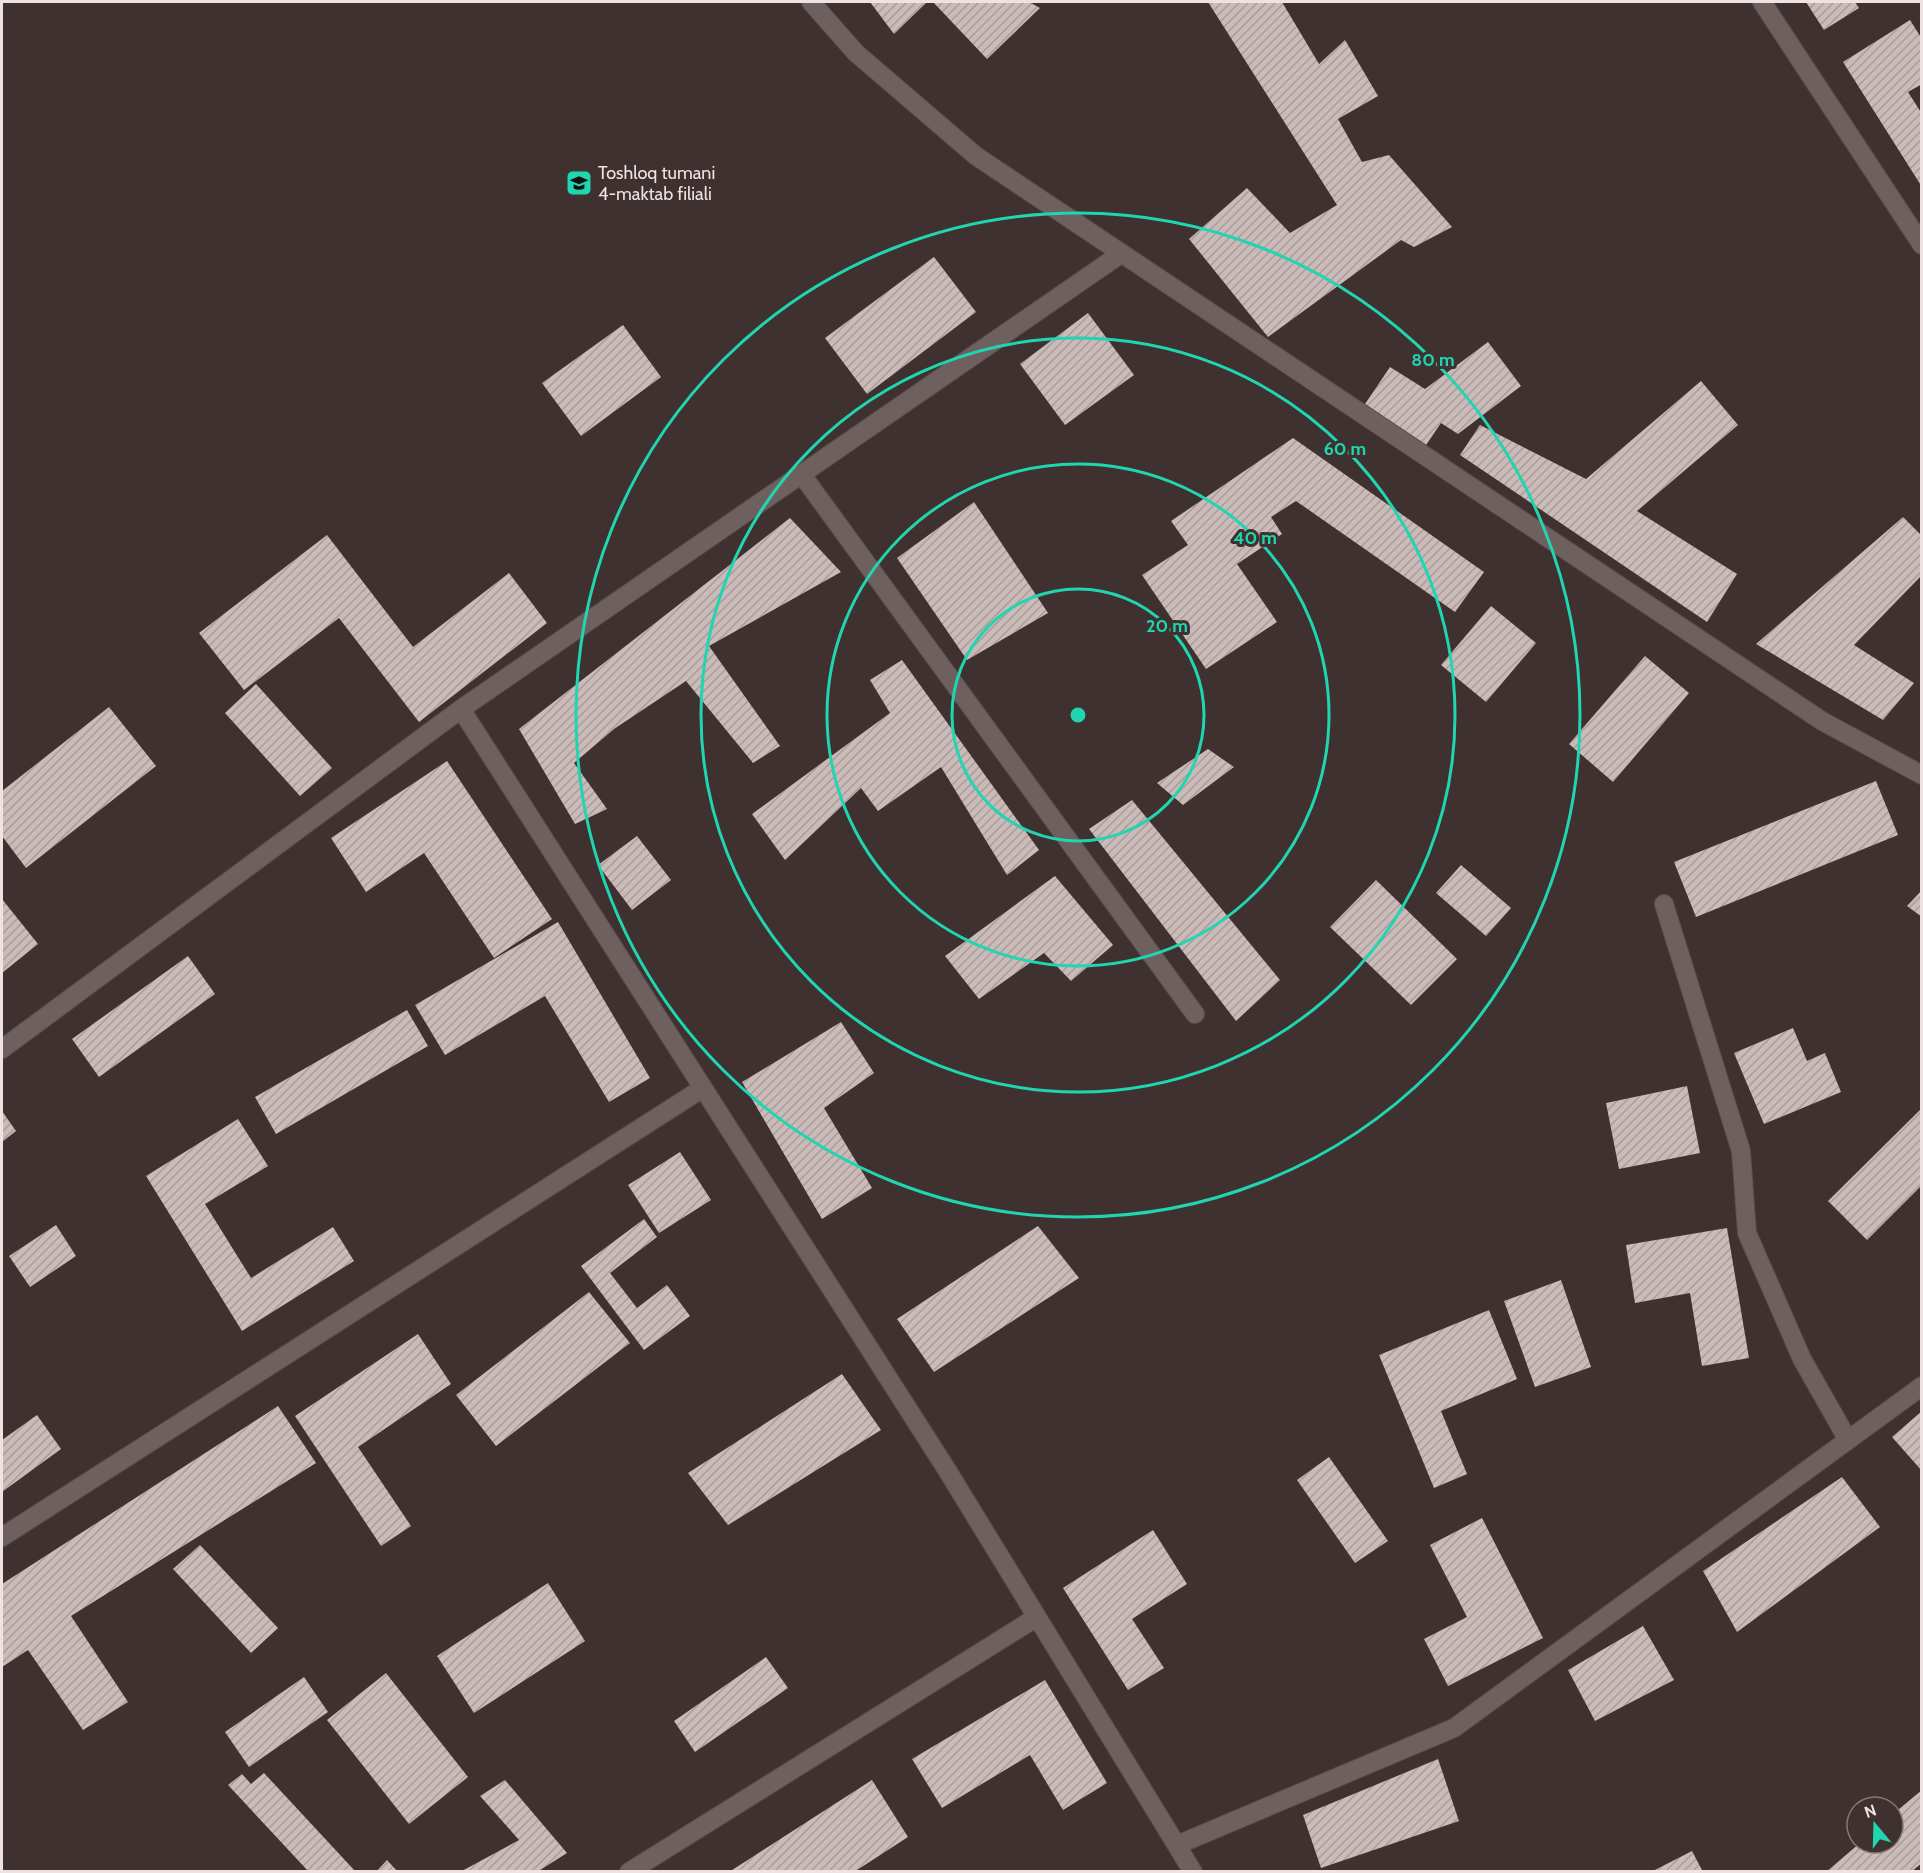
<svg xmlns="http://www.w3.org/2000/svg" width="1923" height="1873" viewBox="0 0 1923 1873" font-family="Cabin,sans-serif">
	<style>
		.building { fill: url(#building-hatch) }
		.lines { fill: none; stroke-linecap: round; stroke-linejoin: round }
		.minor-casing { stroke: #584e4d; stroke-width: 20 }
		.minor { stroke: #6e605f; stroke-width: 18 }
		.ring { fill: none; stroke: #21d5b0; stroke-width: 3 }
		.labels { text-anchor: middle; dominant-baseline: central; stroke-width: 6; stroke-linejoin: round; paint-order: stroke }
		.poi-label { font-size: 18px; fill: #ece3e2; stroke: #3e3130; text-anchor: start }
		.centre { fill: #21d5b0; stroke: #3e3130; stroke-width: 3 }
		.ring-label { font-size: 18px; text-anchor: middle; font-weight: bold; fill: #21d5b0; stroke: #3e3130; stroke-width: 6; stroke-linejoin: round; paint-order: stroke }
	</style>
	<defs>
		<pattern id="building-hatch" width="6" height="6" patternUnits="userSpaceOnUse" patternTransform="scale(1.5)"><rect width="6" height="6" fill="#cabab8"/><path d="M-1 1l2-2M0 6l6-6M5 7l2-2" fill="none" stroke="#a99c9b"/></pattern>
	</defs>
	<rect width="100%" height="100%" fill="#3e3130"/>
	<path class="building" d="M870,2H927L894,34Z
		M933,2H1029L1040,8L987,59Z
		M1208,2H1282L1319,64L1345,40L1378,96L1338,119L1362,162L1389,155L1452,227L1414,247L1401,240L1268,337L1189,239L1247,188L1290,233L1337,205Z
		M1806,2H1855L1859,8L1824,30Z
		M1910,20L1922,39V84L1908,92L1922,114V187L1843,62Z
		M934,257L976,312L867,394L825,338Z
		M1088,313L1134,375L1065,425L1020,364Z
		M623,325L661,377L581,436L542,383Z
		M1488,342L1521,386L1458,434L1441,423L1424,448L1363,407L1390,367L1425,389Z
		M1701,381L1738,425L1637,511L1737,574L1707,622L1460,455L1480,425L1586,479Z
		M1293,438L1484,572L1455,612L1296,501L1271,517L1282,534L1237,564L1277,622L1206,669L1142,575L1188,545L1171,521Z
		M974,502L1048,613L967,660L897,558Z
		M1903,517L1922,536V575L1854,645L1914,683L1883,720L1756,644Z
		M790,518L841,572L709,646L780,746L753,763L686,681L614,729L574,763L607,809L575,824L519,729Z
		M327,535L413,647L509,573L547,623L419,722L339,618L244,690L199,633Z
		M1491,606L1536,643L1486,702L1441,665Z
		M1645,656L1689,693L1613,782L1569,744Z
		M902,660L1039,850L1007,875L941,767L878,811L861,788L785,860L752,814L890,713L870,680Z
		M256,684L332,768L300,796L225,713Z
		M109,707L156,766L26,868L2,836V791Z
		M1208,749L1234,767L1183,805L1157,783Z
		M447,761L552,919L494,958L424,853L366,892L331,838Z
		M1876,781L1898,835L1696,917L1674,862Z
		M1132,800L1280,980L1236,1021L1089,829Z
		M637,836L671,880L632,910L598,865Z
		M1461,865L1511,908L1486,936L1436,893Z
		M1055,876L1113,945L1071,981L1044,953L979,999L945,956Z
		M1376,880L1457,959L1411,1005L1330,927Z
		M1922,890V917L1907,906Z
		M2,899L38,944L2,973Z
		M558,922L650,1078L609,1102L545,996L445,1055L415,1005Z
		M188,956L215,994L99,1077L72,1039Z
		M407,1010L428,1046L276,1134L255,1097Z
		M841,1022L874,1073L824,1108L872,1188L822,1219L742,1082Z
		M1793,1028L1807,1061L1825,1053L1841,1092L1764,1124L1734,1053Z
		M1687,1086L1700,1153L1619,1169L1606,1103Z
		M1922,1108V1185L1867,1240L1828,1201Z
		M2,1111L16,1131L2,1142Z
		M238,1119L268,1166L205,1204L251,1278L333,1227L354,1261L242,1331L146,1176Z
		M680,1152L711,1200L659,1233L628,1185Z
		M644,1219L657,1237L610,1273L637,1308L667,1285L690,1316L644,1350L581,1266Z
		M56,1225L76,1256L30,1287L9,1256Z
		M1038,1226L1079,1278L934,1372L897,1319Z
		M1727,1228L1749,1358L1702,1366L1690,1293L1635,1303L1626,1245Z
		M1561,1280L1591,1367L1535,1387L1504,1301Z
		M589,1292L630,1343L496,1446L456,1395Z
		M1489,1310L1517,1379L1441,1411L1467,1474L1434,1488L1379,1355Z
		M418,1334L451,1384L358,1447L411,1526L381,1546L295,1416Z
		M842,1374L881,1430L728,1525L688,1473Z
		M278,1406L316,1463L71,1616L128,1702L83,1730L28,1650L2,1667V1584Z
		M1922,1411V1471L1892,1437Z
		M37,1415L61,1449L2,1492V1440Z
		M1329,1457L1388,1541L1355,1563L1297,1480Z
		M1842,1477L1880,1527L1737,1632L1703,1571Z
		M1482,1518L1543,1638L1448,1686L1424,1639L1467,1617L1430,1545Z
		M1153,1530L1187,1584L1132,1619L1164,1668L1128,1690L1063,1588Z
		M200,1545L278,1628L251,1653L173,1569Z
		M548,1583L585,1641L474,1713L437,1656Z
		M1643,1626L1674,1680L1595,1721L1568,1670Z
		M766,1657L788,1688L695,1752L674,1721Z
		M386,1673L468,1777L409,1824L327,1720Z
		M304,1677L328,1712L249,1767L225,1732Z
		M1045,1680L1107,1783L1063,1810L1030,1755L942,1808L912,1759Z
		M1438,1759L1459,1821L1321,1868L1303,1815Z
		M264,1773L356,1872H309L228,1785L242,1774L251,1784Z
		M505,1780L567,1853L537,1872H460L519,1840L480,1796Z
		M872,1780L908,1837L854,1872H729Z
		M1922,1790V1863L1911,1872H1826L1860,1843H1893V1814Z
		M1692,1851L1703,1872H1651Z
		M387,1860L398,1872H376Z"/>
	<g class="lines">
		<g class="minor-casing">
			<path id="minor" d="M811,2L856,53L976,156L1822,721L1922,775
				M1762,2L1922,245
				M802,475L1195,1014
				M461,709L947,1470L1193,1872
				M1664,904L1741,1151L1747,1233L1802,1359L1848,1440
				M2,1049L461,709L1122,253
				M2,1537L703,1088
				M1177,1845L1454,1728L1922,1386
				M629,1872L1037,1617"/>
		</g>
		<use href="#minor" class="minor"/>
	</g>
	<g class="ring">
		<circle cx="1078" cy="715" r="126"/>
		<circle cx="1078" cy="715" r="251"/>
		<circle cx="1078" cy="715" r="377"/>
		<circle cx="1078" cy="715" r="502"/>
	</g>
	<defs>
		<g id="school-square" transform="scale(1.35)"><rect x="-9" y="-9" width="18" height="18" rx="4" fill="#21d5b0" stroke="#3e3130"/><path d="M0-5L7-2L0 1L-7-2ZM-4 1L0 2.5L4 1V4Q0 6-4 4Z" fill="#111"/></g>
	</defs>
	<g fill-rule="evenodd">
		<use href="#school-square" x="579" y="183"/>
	</g>
	<g class="labels">
		<g class="poi-label">
			<text x="598" y="173">Toshloq tumani<tspan x="598" dy="21">4-maktab filiali</tspan></text>
		</g>
	</g>
	<circle cx="1078" cy="715" r="9" class="centre"/>
	<g class="ring-label">
		<text x="1433" y="366">80 m</text>
		<text x="1345" y="455">60 m</text>
		<text x="1255" y="544">40 m</text>
		<text x="1167" y="632">20 m</text>
	</g>
	<rect width="1923" height="1873" fill="none" stroke="#ece3e2" stroke-width="6"/>
	<g transform="translate(1875 1825) rotate(341)"><circle r="28" fill="#3e3130" stroke="#847877" stroke-width="1.5"/>
	<path d="M0-4.5L10 22L0 15L-10 22Z" fill="#21d5b0"/>
	<text y="-9" font-size="16" font-weight="bold" text-anchor="middle" fill="#ece3e2">N</text>
	</g>
</svg>
